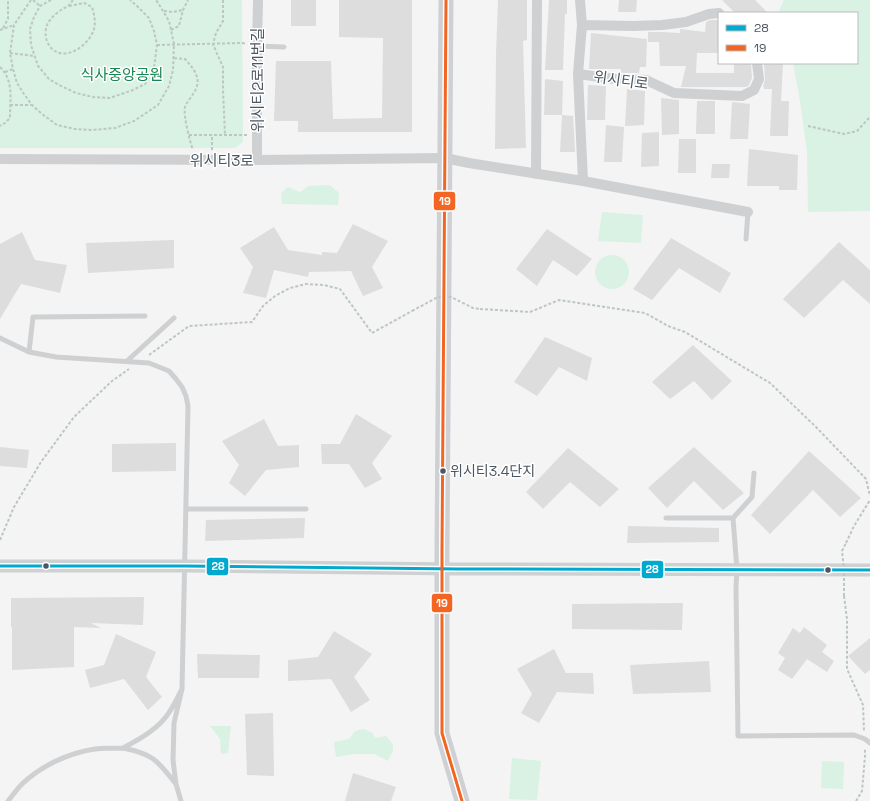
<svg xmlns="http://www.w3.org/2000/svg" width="870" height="801" viewBox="0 0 870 801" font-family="'Space Grotesk','Noto Sans KR',sans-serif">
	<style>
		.green { fill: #d9f2e3 }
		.building { fill: #ddddde }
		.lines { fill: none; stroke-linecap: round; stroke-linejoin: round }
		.path { stroke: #bcc7c4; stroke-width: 2; stroke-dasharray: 3 2; stroke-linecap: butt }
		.service { stroke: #ced0d2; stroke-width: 5 }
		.minor { stroke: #ced0d2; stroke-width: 10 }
		.tertiary { stroke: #ced0d2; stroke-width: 13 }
		.secondary { stroke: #ced0d4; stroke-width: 15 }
		.path-bridge { stroke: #bcc7c4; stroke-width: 2; stroke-dasharray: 3 2; stroke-linecap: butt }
		.bus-1-casing { stroke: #fff; stroke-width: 6 }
		.bus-2-casing { stroke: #fff; stroke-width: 6 }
		.bus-1 { stroke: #00a9ce; stroke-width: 3 }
		.bus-2 { stroke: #f26522; stroke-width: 3 }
		.bus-dot { fill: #4a5661; stroke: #fff; stroke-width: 1.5 }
		.labels { text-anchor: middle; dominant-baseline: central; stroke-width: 3; stroke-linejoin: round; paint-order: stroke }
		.bus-label { font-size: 14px; fill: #4a5661; stroke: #fff; text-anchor: start }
		.park-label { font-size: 15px; fill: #17864f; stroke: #fff }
		.street-label { font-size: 15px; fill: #4a5661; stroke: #fff }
		.line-badge { stroke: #fff; stroke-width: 1.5 }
		.badge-label { font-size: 11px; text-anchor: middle; font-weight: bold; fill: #fff }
	</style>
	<rect width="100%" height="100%" fill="#f4f4f4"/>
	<path class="green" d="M0,0H242L243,142L235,148H0Z
		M784,0H870V211L808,212L807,152L799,95L793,63H857V13H779V11Z
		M330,185L339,193L338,205L282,204L281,193L288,187L300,192L308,186Z
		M602,212L643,215L641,243L598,241Z
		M595 272a17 17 0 1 1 34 0a17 17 0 1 1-34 0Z
		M210,726H231L228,753L221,754L220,739Z
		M364,729L373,733L375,738L386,736L393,744V751L388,761L374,754H354L336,757L334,742L349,739L355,731Z
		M512,758L541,761L537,800L509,799Z
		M822,761L844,762L843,789L821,788Z"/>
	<path class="building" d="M291,0H316V26H291Z
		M339,0H412V132H298V121H274L276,61H331L333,119L382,118L383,38L339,37Z
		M498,0H527V40L523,41L526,148L495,149L496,54Z
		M549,0H567V14H565L563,70H545Z
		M619,0H637L636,12H618Z
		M722,0H755L768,13H735Z
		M710,20H719V53H697L696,73H734V63H751L752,78L749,85L746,87H681L686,66H660L659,42H648V32H662L680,33V29H681L705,32L706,22Z
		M591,33L647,39L646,67H640L639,73H621V69H589Z
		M764,63H783L781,101H789L788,136H770L772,89H764V87H763L765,79Z
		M545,79L563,81L562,115H544Z
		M588,85L606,86L605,120H587Z
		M627,89L645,91L644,125L625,126Z
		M661,98L679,100V134L662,135Z
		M697,101H715V134H696Z
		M732,102L750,104L748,139H730Z
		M562,115L573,116L575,152H560Z
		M606,125L624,127L622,162H604Z
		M659,132V166L641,167L642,133Z
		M679,139H696V173H678Z
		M749,149L798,155L797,190H779V186H747Z
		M712,164H730L729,178H711Z
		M353,224L388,241L372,267L383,288L363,296L351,271L309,272L308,277L274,270L266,298L243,293L253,267L240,248L274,227L288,250L322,255V252L337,253Z
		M547,229L592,259L577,276L553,260L537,286L516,269Z
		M22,232L35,260L67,265L60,293L21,284L0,319V244Z
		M671,238L731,273L720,293L679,268L652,300L633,289Z
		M174,240V268L88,273L86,243Z
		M839,242L870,270V304L843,280L804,318L783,299Z
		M545,337L592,358L587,381L559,367L537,396L514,382Z
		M693,345L732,381L712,400L694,381L670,399L652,382Z
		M356,414L392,436L372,463L382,479L365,488L349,464H322L321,444H340Z
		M264,419L278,446L299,445V467L266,470L245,496L229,483L239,465L222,441Z
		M176,443V471L112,472V444Z
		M0,447L29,450L27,468L0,466Z
		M694,447L744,493L723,510L694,481L667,508L648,488Z
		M568,448L619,489L600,507L570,482L543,509L526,492Z
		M809,451L861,498L840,517L813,490L770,534L751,515Z
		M305,518L304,538L205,541L206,520Z
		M628,526L719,528V542L627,543Z
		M144,597L143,625L91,623L101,628L74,627V667L12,670V627H11V598Z
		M683,603L682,630L572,629V604Z
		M804,627L827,645L822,652L834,661L827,672L807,659L792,679L778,670L785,658L778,653L793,628L800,633Z
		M334,631L372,654L354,677L370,700L351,712L331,679L288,681V660L318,657Z
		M116,634L156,652L146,677L162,697L148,710L124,679L90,688L85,670L104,665Z
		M870,638V670L865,674L848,656Z
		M554,649L566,673H593L594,694L557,692L539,723L521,713L532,694L517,669Z
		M197,654L260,655L259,678H198Z
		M709,661L711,692L633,694L630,665Z
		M273,713L274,776L247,775L245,714Z
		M353,773L396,787L391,801H345Z"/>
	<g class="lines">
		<path class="path" d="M31,0L14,25L10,53L13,69L17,83L24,94L32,105L42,114L57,125L75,129L92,130L115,128L134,121L158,105L169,86L173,70L174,44L169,21L160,6L156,0
			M33,0L40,6
			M51,0L40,6L34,17L30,29L31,45L38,66L49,79L59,85L76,93L93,97L110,98L133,90L145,84L154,68L157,45L154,31L149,18L137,6L130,0
			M223,0V21L216,33L213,44L218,56L223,67V90L225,135
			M69,6L84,3L92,7C94,14 96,21 94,29C88,49 57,66 47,41C45,36 45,30 47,25C49,20 56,13 61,10C64,8 67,7 69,5C71,4 71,2 73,0
			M164,11L173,12L183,10
			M3,28L8,19V0
			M0,30L14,25
			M171,30L179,26L183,10L188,0
			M157,45L242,43L247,44
			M10,53L34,56
			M174,58L185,59C195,70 203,80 193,94C191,98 186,103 185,107C183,115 190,142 193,150
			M0,67C14,81 10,99 10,118L5,123L0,126
			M5,72L13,69
			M10,105H31
			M808,126L844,134L857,131L870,117
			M189,135H247
			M212,150V135
			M480,309L530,312L559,300L645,313L668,326L685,332L770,383L815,426L866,479L870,496
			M149,355L189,326L252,322L263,306L275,296L290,288L306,284L324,285L340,289L372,333L412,311
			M0,540L14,507L41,462L74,417L112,381L129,369
			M846,543L854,526L870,500
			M844,596L847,619V669L863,705L864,732
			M856,801L862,791L865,756V748"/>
		<path class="service" d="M257,46L284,47
			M746,239L748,212
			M0,338L29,352L56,357L149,363L169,371L176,379L182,387L186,396L188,406L182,689L174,723L173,760L176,784C157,760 153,754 123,748C140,739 160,728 170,711C175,704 178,696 182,689
			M29,352L33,317L145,316
			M127,361L174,318
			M186,509H306
			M666,518H733L737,570L736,587L738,736L854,735L865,739L870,743
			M733,518L752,497L754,473
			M176,784L181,801
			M8,801C13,795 17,789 22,784C41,766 68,753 95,749C104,748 113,748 123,748"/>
		<path class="minor" d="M580,0L582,25L578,74L583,181
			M582,25L633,26L662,25L686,22L709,14L719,13
			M578,74L615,79L646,80L674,93L742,96L754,90L759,79L757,63
			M0,159L257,160L445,158L469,163L583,181L748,212
			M257,160V46L258,0
			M536,174L537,0"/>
		<path class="tertiary" d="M0,566H185L459,569L870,570"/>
		<path class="secondary" d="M446,0L442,550V733L462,801"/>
		<path class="path-bridge" d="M412,311L438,297H451L473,308L480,309
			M844,596V570L842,551L846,543"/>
		<g class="bus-1-casing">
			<path id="bus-1" d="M0,566H185L459,569L870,570"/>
		</g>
		<g class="bus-2-casing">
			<path id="bus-2" d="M446,0L442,550V733L462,801"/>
		</g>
		<use href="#bus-1" class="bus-1"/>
		<use href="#bus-2" class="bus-2"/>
	</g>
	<g class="bus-dot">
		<circle cx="443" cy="471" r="3.5"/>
		<circle cx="46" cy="566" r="3.5"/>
		<circle cx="828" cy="570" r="3.5"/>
	</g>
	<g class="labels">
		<g class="bus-label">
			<text x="450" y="471">위시티3.4단지</text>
		</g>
		<g class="park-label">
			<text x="122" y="74">식사중앙공원</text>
		</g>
		<g class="street-label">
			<text transform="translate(257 80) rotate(-90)">위시티2로11번길</text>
			<text transform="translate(621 80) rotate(8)">위시티로</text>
			<text x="222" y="160">위시티3로</text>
		</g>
	</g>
	<g class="line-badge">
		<rect x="433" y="191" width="23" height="20" rx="4" fill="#f26522"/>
		<rect x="206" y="557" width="23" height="19" rx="4" fill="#00a9ce"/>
		<rect x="641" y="560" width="23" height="19" rx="4" fill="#00a9ce"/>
		<rect x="431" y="593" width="22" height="20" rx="4" fill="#f26522"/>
	</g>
	<g class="badge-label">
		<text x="445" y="205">19</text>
		<text x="218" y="570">28</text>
		<text x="652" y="573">28</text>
		<text x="442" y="607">19</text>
	</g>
	<rect x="718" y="12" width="140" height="52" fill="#ffffff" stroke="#b7bbc0"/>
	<rect x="726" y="25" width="20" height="6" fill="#00a9ce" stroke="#b7bbc0"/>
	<text x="754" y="32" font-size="12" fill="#4a5661">28</text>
	<rect x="726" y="45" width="20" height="6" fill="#f26522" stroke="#b7bbc0"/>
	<text x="754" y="52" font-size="12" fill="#4a5661">19</text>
</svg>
